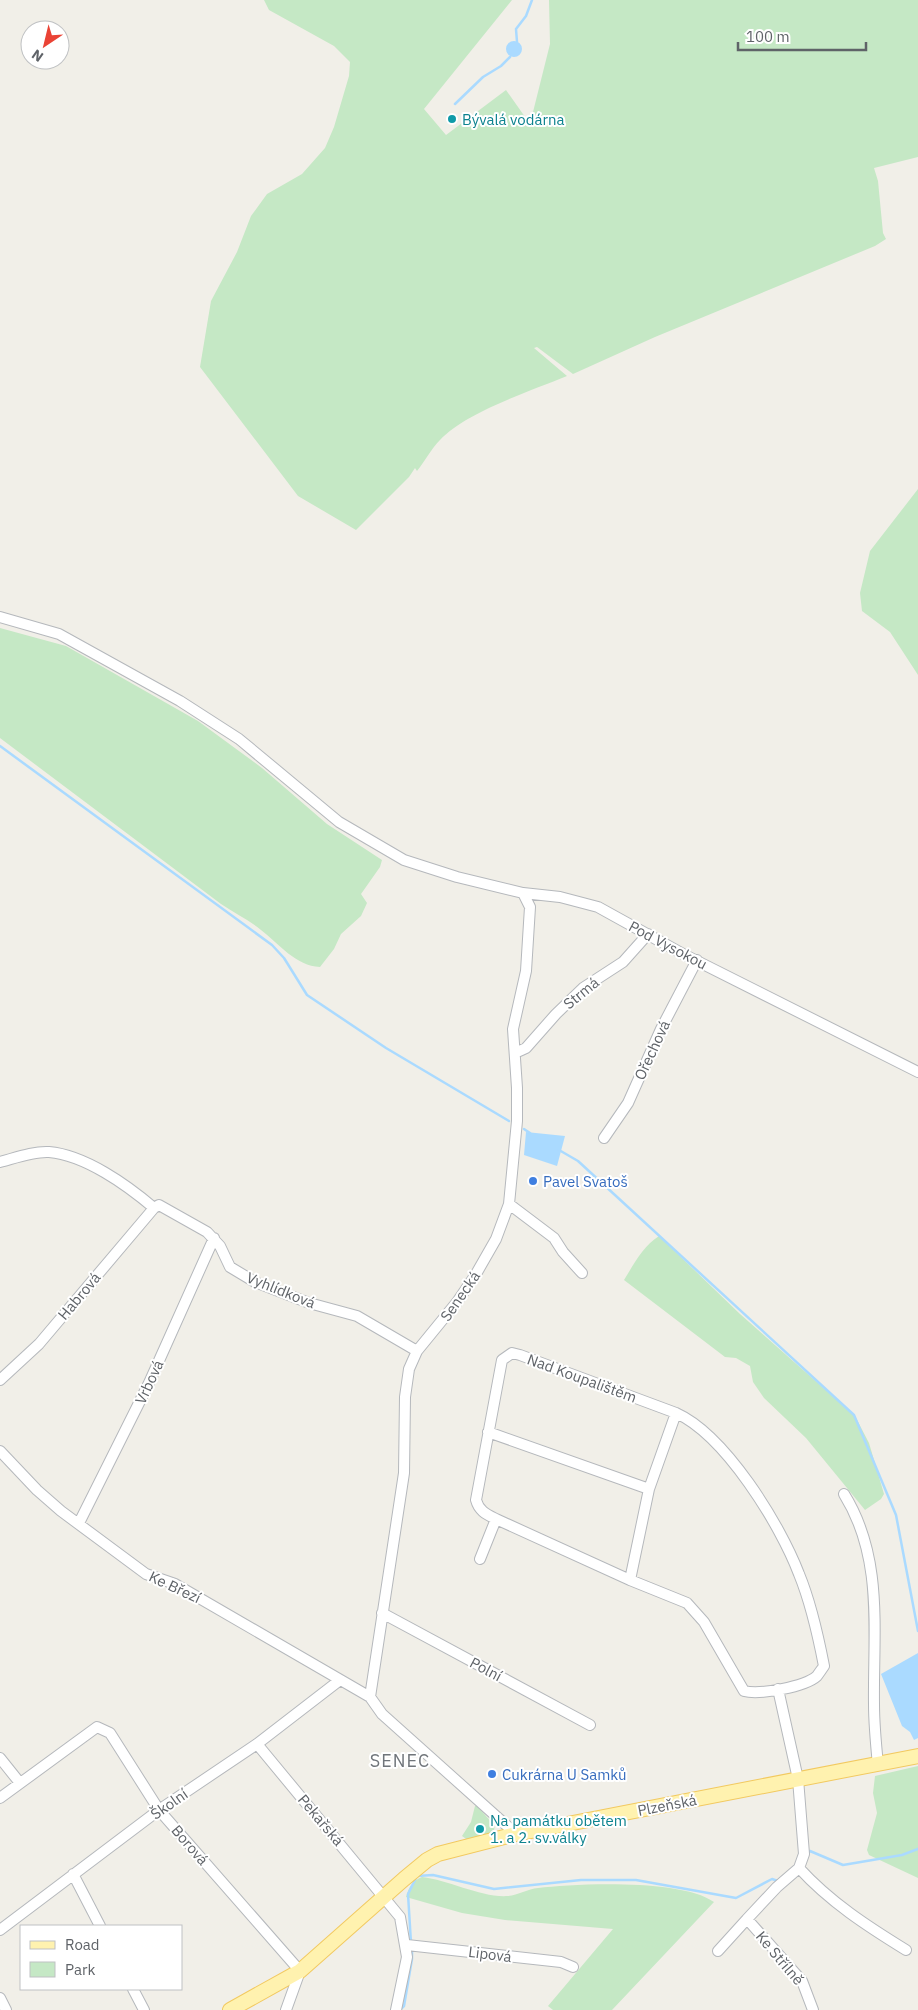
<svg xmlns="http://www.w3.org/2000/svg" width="918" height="2010" viewBox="0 0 918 2010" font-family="'IBM Plex Sans',sans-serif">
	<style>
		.green { fill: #c5e8c5 }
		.water { fill: #aadaff }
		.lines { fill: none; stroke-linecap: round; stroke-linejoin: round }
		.stream { stroke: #aadaff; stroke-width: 2.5 }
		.minor-casing { stroke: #b5b8bc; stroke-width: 12 }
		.major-casing { stroke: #f2c960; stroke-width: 16 }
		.minor { stroke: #fff; stroke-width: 10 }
		.major { stroke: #fff2af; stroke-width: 14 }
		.culture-dot { fill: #0f9aa8; stroke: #fff; stroke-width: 2 }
		.shop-dot { fill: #3f7fe0; stroke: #fff; stroke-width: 2 }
		.labels { text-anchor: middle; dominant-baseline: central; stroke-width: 4; stroke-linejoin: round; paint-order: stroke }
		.culture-label { font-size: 15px; fill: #0d838f; stroke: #fff; text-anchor: start }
		.street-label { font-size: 15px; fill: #5f6368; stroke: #fff }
		.shop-label { font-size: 15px; fill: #366cbe; stroke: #fff; text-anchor: start }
		.quarter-label { font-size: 18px; letter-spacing: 1px; fill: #70757a; stroke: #fff }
	</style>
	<rect width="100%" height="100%" fill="#f1efe8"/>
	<path class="green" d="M264,0H512L424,109L446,135L506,90L530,124L550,44L549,0H918V157L874,168L878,181L883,233L886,239L875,246L655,337L573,374L537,347L534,348L567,376C531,391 466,412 440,440C431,449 425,461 417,471L415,468L409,477L356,530L298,496L200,367L211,301L237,252L251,216L267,194L302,174L325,148L334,127L349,76L350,62L334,46L269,10Z
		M918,489V675L890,632L862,611L860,593L870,551Z
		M0,628L66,646L198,721L262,768L327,824L382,860L380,867L361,894L367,903L361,916L341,934L334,949L320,967C296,966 279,944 261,930C249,920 234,913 221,904L0,738Z
		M659,1236L740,1314L855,1416L869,1443L884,1494L881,1499L865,1510L806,1438L764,1398L753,1382L750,1366L736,1358L725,1357L624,1280C634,1264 643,1246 659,1236Z
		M918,1766V1878L869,1855L867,1850L877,1813L873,1793L875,1776Z
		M475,1806H477L495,1826L493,1834L469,1841L462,1836L471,1822Z
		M422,1877C449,1880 482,1898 508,1896C518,1895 528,1889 538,1888C577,1883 683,1879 714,1902L612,2010H553L548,2006L613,1929L505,1920L462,1913L406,1897C409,1887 412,1881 422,1877Z"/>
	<path class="water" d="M506 49a8 8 0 1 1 16 0a8 8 0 1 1-16 0Z
		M526,1132L565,1136L557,1166L524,1155Z
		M918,1653V1738L914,1740L910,1732L902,1726L881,1674Z"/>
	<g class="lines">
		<path class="stream" d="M517,42L516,29L526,16L532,0
			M455,104L483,77L501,66L510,57
			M0,746L272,945L284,958L307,995L386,1048L509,1121
			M524,1129L530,1133
			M559,1150L578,1161L854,1415L896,1515L918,1631
			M808,1854L810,1851L843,1865L902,1855L918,1849
			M411,1943L408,1894L417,1876L433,1875L494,1889L581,1880H636L736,1898L772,1879L778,1881
			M400,2010L404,2006L412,1959V1949"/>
		<g class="minor-casing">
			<path id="minor" d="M0,617L59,634L180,701L239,739L339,822L404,860L457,877L523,893L560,897L598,907L683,954L918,1072
				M515,1053L526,1048L556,1014L583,988L623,962L648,934
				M604,1138L628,1103L661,1029L697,960
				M0,1162C15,1158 34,1151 49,1152C85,1155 127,1185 154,1208L159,1205L207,1232L220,1246L230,1267L255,1282L309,1303L357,1316L417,1351
				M509,1204L554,1238L563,1252L582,1273
				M0,1380L39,1344L154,1208
				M676,1413C725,1435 780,1524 799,1574C811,1603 818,1635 824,1666C822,1669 819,1673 817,1676C805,1687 759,1695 744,1691L704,1622L687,1603L630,1580L649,1489Z
				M488,1432L649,1489
				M0,1451L37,1490L61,1511L146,1574L175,1584L370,1697L382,1714L516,1834
				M844,1494C884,1558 873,1632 874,1704C874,1724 876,1745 878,1765
				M79,1523L149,1383L214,1238
				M480,1559L496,1519
				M630,1580L496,1519C486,1514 479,1511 476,1500L502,1360L512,1353L520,1355L676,1413
				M382,1613L590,1725
				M778,1689L798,1779L804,1854L799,1868L777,1887L747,1919L802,1981L813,2010
				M370,1697L404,1473L405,1397L409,1369L417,1351L457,1302L476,1274L496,1239L509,1204L517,1121V1088L513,1029L526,971L530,907L523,893
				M257,1744L400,1917L407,1957L396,2010
				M0,1758L20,1783
				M0,1798L97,1727L110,1733L159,1810L300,1971L286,2010
				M799,1868C830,1902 867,1926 906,1950
				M73,1874L100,1926
				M0,1930L159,1810L257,1744L340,1680
				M407,1945L561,1962L573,1967
				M718,1951L747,1919
				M133,1989L144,2010
				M0,1998L6,2010"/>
		</g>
		<g class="major-casing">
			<path id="major" d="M230,2010L300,1971L404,1879L427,1860L438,1854L516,1834L918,1756"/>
		</g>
		<use href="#minor" class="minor"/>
		<use href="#major" class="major"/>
	</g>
	<g class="culture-dot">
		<circle cx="452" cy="119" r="5"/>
		<circle cx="480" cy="1829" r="5"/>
	</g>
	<g class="shop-dot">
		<circle cx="533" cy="1181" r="5"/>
		<circle cx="492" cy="1774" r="5"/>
	</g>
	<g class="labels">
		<g class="culture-label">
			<text x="462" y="119">Bývalá vodárna</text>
			<text x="490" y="1820">Na památku obětem<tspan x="490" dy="17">1. a 2. sv.války</tspan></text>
		</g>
		<g class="street-label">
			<text transform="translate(668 945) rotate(28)">Pod Vysokou</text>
			<text transform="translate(581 993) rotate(-39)">Strmá</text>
			<text transform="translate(652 1050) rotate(-65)">Ořechová</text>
			<text transform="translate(281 1290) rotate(22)">Vyhlídková</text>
			<text transform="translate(79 1296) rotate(-50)">Habrová</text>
			<text transform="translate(460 1296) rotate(-55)">Senecká</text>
			<text transform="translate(582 1378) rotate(20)">Nad Koupalištěm</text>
			<text transform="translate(149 1382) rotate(-65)">Vrbová</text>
			<text transform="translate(175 1587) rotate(25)">Ke Březí</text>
			<text transform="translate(486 1669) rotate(28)">Polní</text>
			<text transform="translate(169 1804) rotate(-35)">Školní</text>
			<text transform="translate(667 1805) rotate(-11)">Plzeňská</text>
			<text transform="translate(321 1820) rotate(50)">Pekařská</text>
			<text transform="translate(190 1845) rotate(49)">Borová</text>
			<text transform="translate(490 1954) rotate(7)">Lipová</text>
			<text transform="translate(780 1958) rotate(50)">Ke Střílně</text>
		</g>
		<g class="shop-label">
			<text x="543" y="1181">Pavel Svatoš</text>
			<text x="502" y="1774">Cukrárna U Samků</text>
		</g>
		<g class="quarter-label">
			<text x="400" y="1760">SENEC</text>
		</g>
	</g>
	<rect x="20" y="1925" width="162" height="65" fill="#ffffff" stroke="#bfc1c3"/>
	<rect x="30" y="1941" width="25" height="8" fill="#fff2af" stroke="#bfc1c3"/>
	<text x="65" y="1950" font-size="15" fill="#5f6368">Road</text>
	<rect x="30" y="1962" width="25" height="15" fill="#c5e8c5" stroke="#bfc1c3"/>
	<text x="65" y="1975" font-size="15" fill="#5f6368">Park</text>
	<g transform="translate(45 45) rotate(215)"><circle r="24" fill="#ffffff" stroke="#bfc1c3"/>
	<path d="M0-4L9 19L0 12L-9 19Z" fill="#ea4335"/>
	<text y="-8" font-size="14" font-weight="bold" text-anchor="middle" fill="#5f6368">N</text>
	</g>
	<path d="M738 42v8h128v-8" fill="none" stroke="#5f6368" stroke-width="2.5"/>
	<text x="746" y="42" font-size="15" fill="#5f6368" stroke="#ffffff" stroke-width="4" paint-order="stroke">100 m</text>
</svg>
